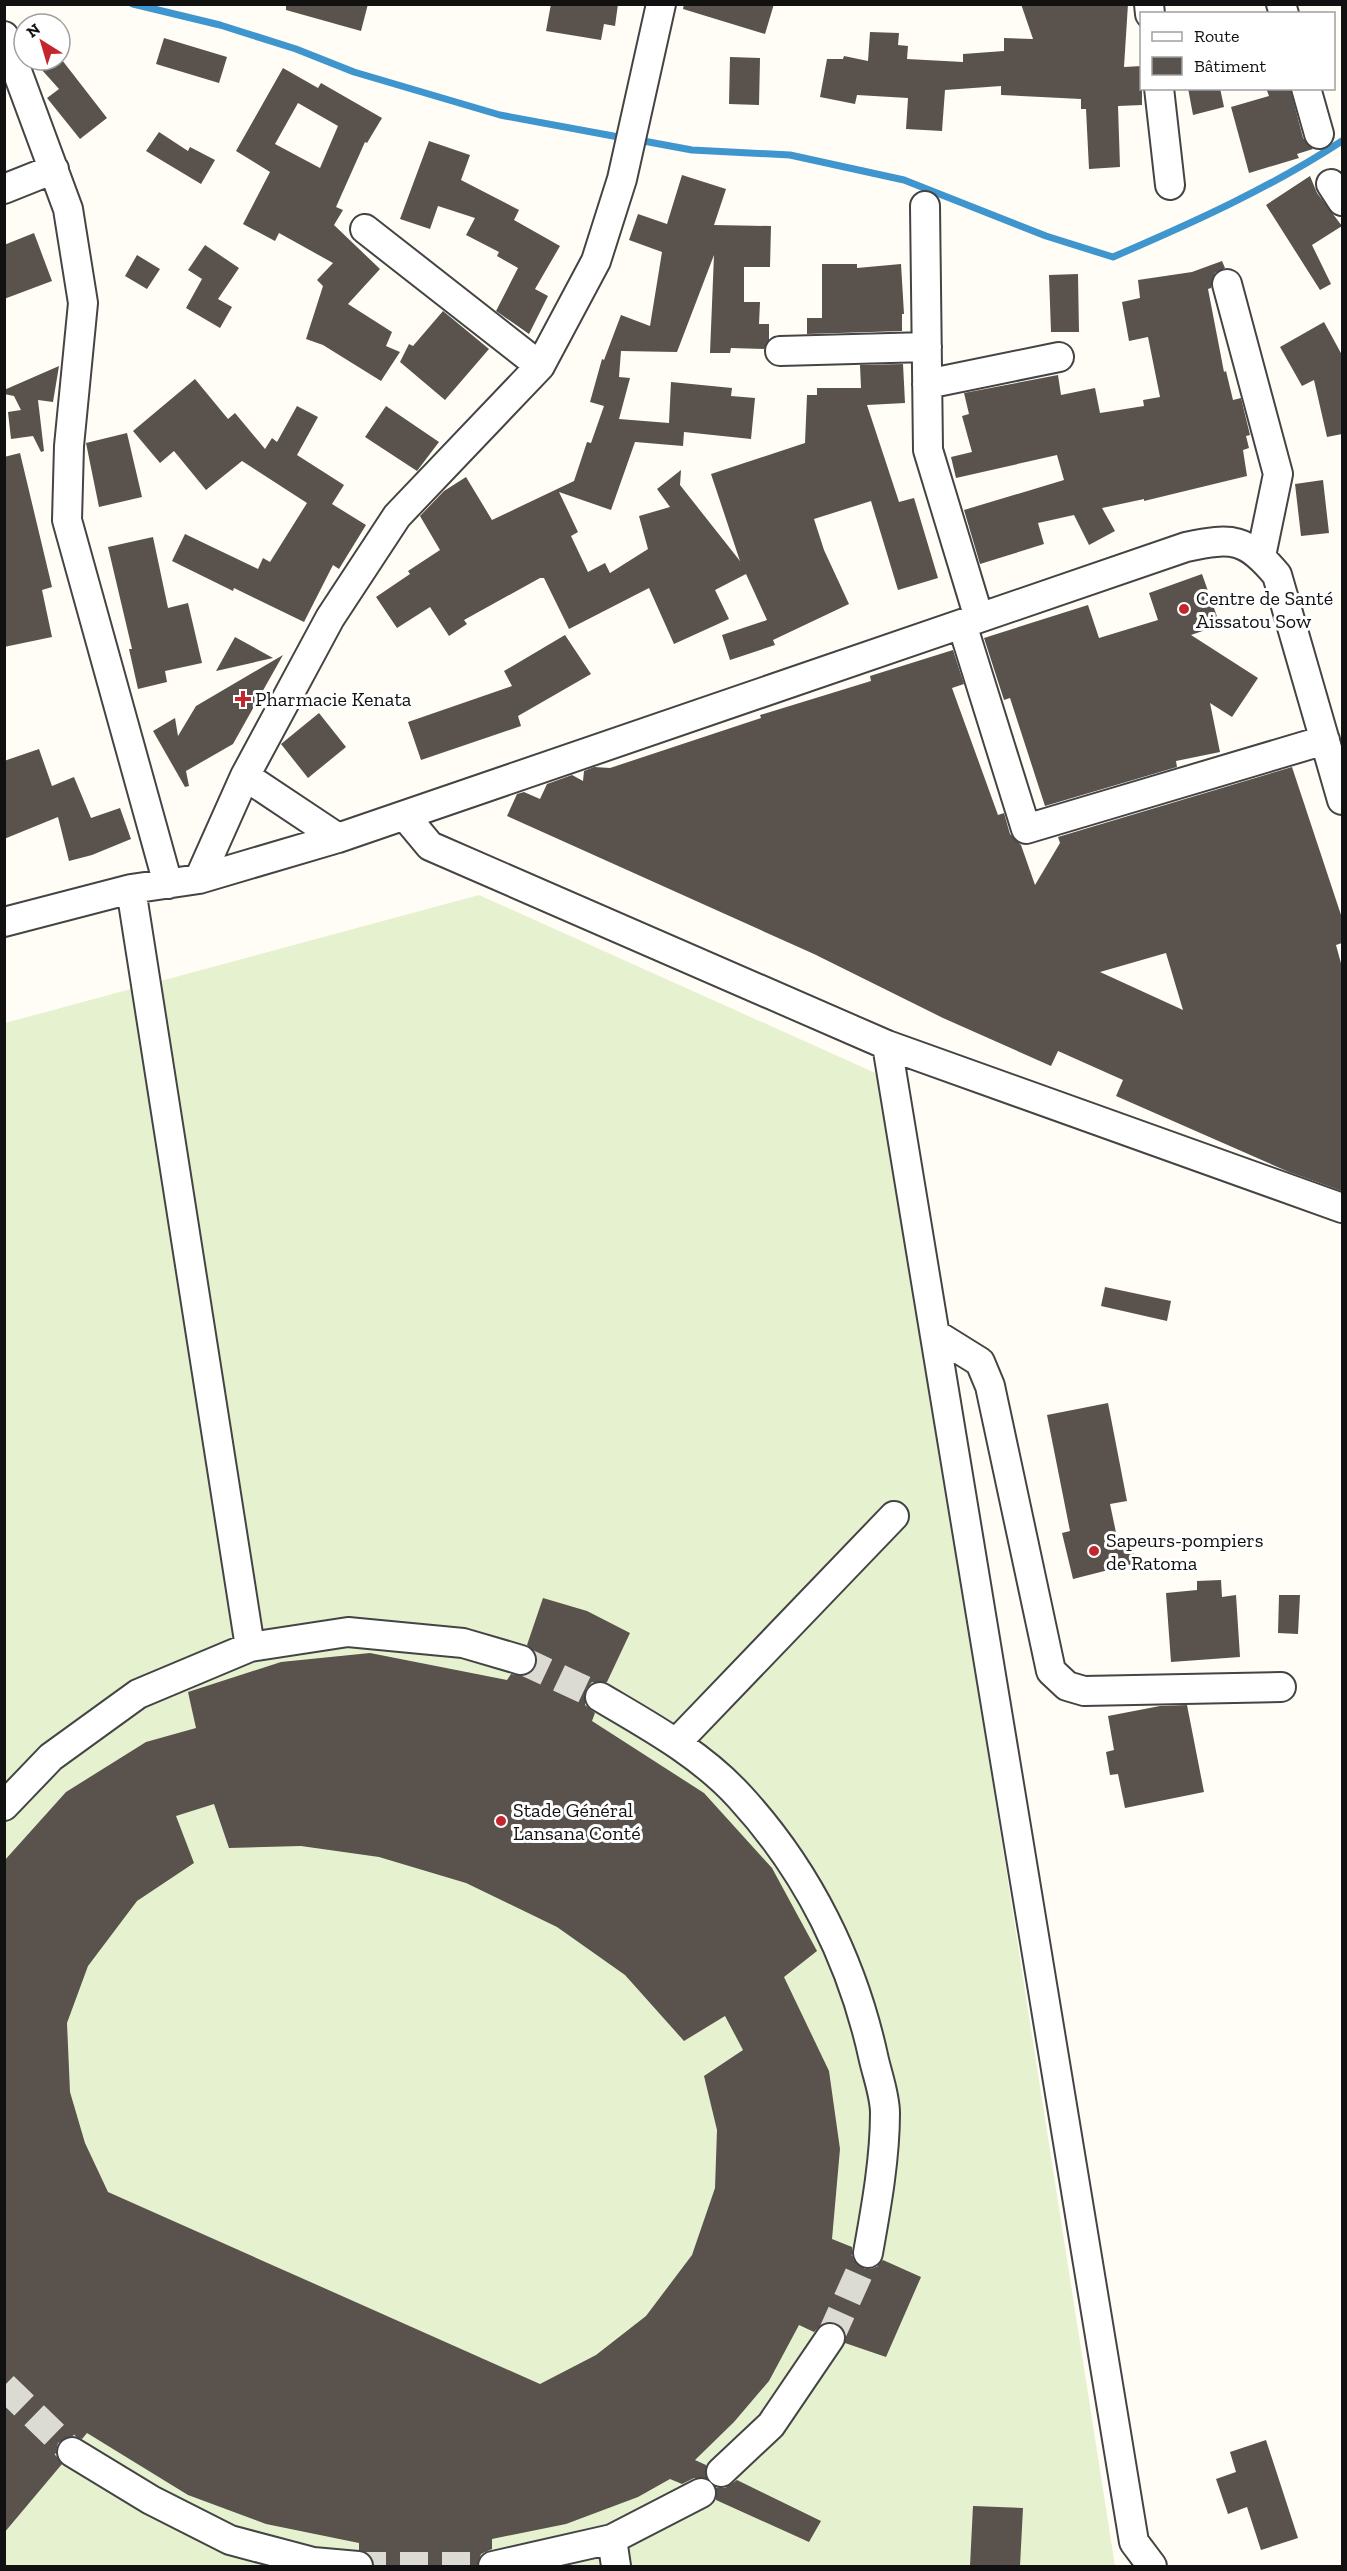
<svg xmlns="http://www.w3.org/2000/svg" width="1347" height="2571" viewBox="0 0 1347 2571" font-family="'Zilla Slab',serif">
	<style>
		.pitch { fill: #e6f2cf }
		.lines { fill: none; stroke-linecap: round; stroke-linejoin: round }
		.stream { stroke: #3f96cf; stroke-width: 7 }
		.building { fill: #5a524d; fill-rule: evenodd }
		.minor-tunnel { stroke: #dbdad3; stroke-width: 28; stroke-dasharray: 28 14; stroke-linecap: butt }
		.minor-casing { stroke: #444; stroke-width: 32 }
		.minor { stroke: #fff; stroke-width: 28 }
		.poi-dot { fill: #c4262e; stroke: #fff; stroke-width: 2 }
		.labels { text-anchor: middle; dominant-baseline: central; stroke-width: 6; stroke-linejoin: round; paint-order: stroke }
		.poi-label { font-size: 20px; fill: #111; stroke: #fff; text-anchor: start }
	</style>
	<rect width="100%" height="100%" fill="#fffdf5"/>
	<path class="pitch" d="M479,895L882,1076L1115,2566H5V1023Z"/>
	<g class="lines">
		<path class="stream" d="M133,4L220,25L296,49L354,72L500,115L624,138
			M638,140L692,150L790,155L904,180L1046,236L1113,257C1192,223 1270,188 1342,141"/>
	</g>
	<path class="building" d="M286,4H368L361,31L286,10Z
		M551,4H618L615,26L604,24L601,40L546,31Z
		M684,4H774L765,34L683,9Z
		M1021,4H1128L1124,67L1142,66V105L1118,106L1120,167L1089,169L1086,109H1081V99L1001,95V86L945,90L942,131L906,129L908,98L857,95L855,104L820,97L827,59H843L844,56L868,61L870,32L899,33L898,45L908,46L907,59L963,62V54L1004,51V38L1033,39Z
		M164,38L227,57L219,83L156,64Z
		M730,57L760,58L759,105L729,104Z
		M33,60H62L107,118L80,139L47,98L59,89Z
		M283,68L318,88L321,83L382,118L367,143L365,142L336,207L343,210L334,225L380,269L348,304L392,332L386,346L400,352L381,381L323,345L306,339L323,286L317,280L333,263L279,233L275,241L243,224L270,172L236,151ZM298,103L338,126L320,168L275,144Z
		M1188,88H1220L1224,107L1193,115Z
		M1266,88H1290L1303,138L1313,149L1297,154L1299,158L1249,173L1231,107L1269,96Z
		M159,132L188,151L190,147L215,160L201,184L146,151Z
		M429,141L470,155L461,180L519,210L514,220L560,246L535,289L548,296L529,334L496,311L518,268L497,256L499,252L466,235L475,218L438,206L430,229L400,219Z
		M682,175L726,189L714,225L771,226L770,267H744V302H760L759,324H769V340L764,349L731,348L730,353H710L714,255L677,352L621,351L619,377L630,378L619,419L669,423L671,382L732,388L731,396L755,398L751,439L684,432L683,446L635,442L611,510L559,492L578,532L571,536L588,572L605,563L610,573L648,549L639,516L670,507L657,489L681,470L680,485L740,561L711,474L805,443L807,395H817V388H861L860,365L903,364L905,403L867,405L899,502L914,498L938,578L898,590L871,501L814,519L824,550L849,604L773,640L775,645L730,660L722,635L767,620L746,574L715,590L729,619L674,644L649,588L569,629L544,578H540L464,620L467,624L449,636L430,607L397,628L376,597L410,574L408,571L440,550L420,516L444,491L466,477L492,520L574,481L587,442L591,443L604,406L590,402L602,359L604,360L621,315L650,326L662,252L629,240L638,214L667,224Z
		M1310,176L1317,193L1342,226L1312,245L1331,284L1320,290L1266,205Z
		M34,233L52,281L4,299V245Z
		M205,245L239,268L218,299L232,307L220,328L186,308L202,279L188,270Z
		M137,255L160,269L147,289L125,276Z
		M1222,261L1225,268L1215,273L1211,288L1208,289L1224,372L1226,371L1233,400L1241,398L1250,435L1246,436L1249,448L1243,450L1247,476L1144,501V499L1102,508L1115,531L1089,545L1074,515L1038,523L1044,544L980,564L964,510L1064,480L1057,455L956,478L951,457L972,452L962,416L969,414L964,393L1058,375L1061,395L1095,388L1100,413L1144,406L1143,400L1160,397L1148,337L1129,341L1122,302L1140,298L1138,280L1192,272Z
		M822,264H857V268L901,264L904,314H902V331L807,334V318H822Z
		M1078,274L1079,332H1051L1049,275Z
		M443,311L489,349L445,400L400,362L409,344L413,346Z
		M1324,322L1342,355V434L1327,437L1314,380L1302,386L1280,347Z
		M59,366L53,402L38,400L44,451L41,452L33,436L11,439L8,412L21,410L14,396L4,394V390Z
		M195,379L228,419L235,413L265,449L272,438L277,442L297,406L318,417L297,455L344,485L332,504L366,525L339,569L333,565L304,622L234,588L233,591L172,561L185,534L258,569L263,558L270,562L307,503L242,461L206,490L174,451L160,463L133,431Z
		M386,406L439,442L417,471L365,437Z
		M127,433L142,497L99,507L86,443Z
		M20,453L52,587L42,590L52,637L4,647V457Z
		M1323,480L1329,533L1301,536L1295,484Z
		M153,537L168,608L188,603L202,663L165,671L167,682L138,689L129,649H132L108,547Z
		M1202,574L1220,625L1191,635L1258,678L1232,717L1210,703L1220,752L1176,761L1177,767L1045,806L1010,698L1004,700L984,638L1088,605L1099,638L1158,620L1149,593Z
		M565,635L591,674L518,716L521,726L421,760L408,722L512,686L504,671Z
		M235,637L273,658L216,671Z
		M953,650L964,684L952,688L998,815L1004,813L1010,834L1021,845L1035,885L1060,843L1058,837L1292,767L1342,918V943L1336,945L1342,967V1191L1289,1172L1116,1096L1123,1080L1058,1051L1051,1066L943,1018L814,954L507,816L517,794L524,792L540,799L547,784L572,775L583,781L584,771L594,767L610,768L761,718L760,715L871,681L870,676ZM1166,953L1183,1010L1100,972Z
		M283,655L233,744L186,771L189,786L185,787L153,731L175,718L178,736L196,706Z
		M319,713L346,747L308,778L281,744Z
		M39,749L52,786L74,777L91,818L120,808L131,839L92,855L69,861L58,817L4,839V761Z
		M1105,1287L1171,1301L1167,1321L1101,1306Z
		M1108,1403L1127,1501L1110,1504L1118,1542L1130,1539L1136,1563L1073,1579L1062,1533L1070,1531L1047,1415Z
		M1221,1580L1222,1597L1236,1595L1240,1657L1171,1662L1166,1593L1197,1590V1581Z
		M1279,1595H1300L1298,1634L1278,1633Z
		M543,1598L587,1611L630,1633L607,1682H592L586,1689L585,1705L595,1713L592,1721L704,1793L772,1868L817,1951L784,1977L829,2071L840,2149L832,2239L852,2247L853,2259L865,2269L874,2268L883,2260L921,2277L886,2357L845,2343V2331L839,2324L823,2323L814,2332L799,2325L769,2381L734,2422L695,2460L706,2465V2478H694L682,2484L670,2479L638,2497L566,2524L492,2539V2549L481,2554L477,2566H374L368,2553L359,2550V2543L266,2524L188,2495L87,2433L82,2439L72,2436L58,2443L56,2452L62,2464L4,2533V1861L66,1792L146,1742L196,1728L188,1692L281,1662L370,1653L507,1680L511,1674L525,1676L533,1671L537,1664V1656L527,1645ZM214,1804L229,1848L301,1846L379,1857L466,1883L557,1927L625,1975L684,2041L725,2016L743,2050L704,2076L717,2130L715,2188L692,2255L646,2316L596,2355L540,2384L108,2192L85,2143L70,2092L67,2023L88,1966L137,1901L194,1863L176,1816Z
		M1187,1705L1204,1792L1125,1808L1118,1774L1110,1775L1106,1752L1114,1750L1108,1716L1160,1706Z
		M1266,2440L1298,2538L1261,2550L1247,2507L1228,2514L1216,2479L1236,2472L1230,2452Z
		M737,2480L821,2521L809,2542L716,2500V2488H725Z
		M973,2506L1023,2508L1020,2566H970Z"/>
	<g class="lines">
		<path class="minor-tunnel" d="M521,1660L600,1697
			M830,2338L868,2253
			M4,2386L72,2452
			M358,2566H493"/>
		<g class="minor-casing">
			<path id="minor" d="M1149,4L1150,14
				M1281,4L1284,14
				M4,36L68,209L83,303L69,446L67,520L168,884
				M1159,88L1170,185
				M1306,88L1319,134
				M1331,184L1342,201
				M4,189L54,169
				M925,206L928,450L979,618
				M365,229L540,366
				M1227,284L1278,474L1261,556
				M780,351L927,347
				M927,384L1059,357
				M962,624L1026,829L1325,740
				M245,776L338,838
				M405,816L430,846L887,1045L1134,2542L1152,2566
				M199,879L245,776L330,618L397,516L540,366L596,261L622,179L661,4
				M131,889L250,1647
				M4,922L131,889L199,879L338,838L1186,547C1233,537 1246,538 1277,575L1342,800
				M887,1045L1342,1208
				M935,1334L980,1362L990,1386L1051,1671L1067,1686L1084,1691L1281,1687
				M600,1697C649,1726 701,1754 740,1797C808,1871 853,1962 874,2060C878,2077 885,2096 885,2113C885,2159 876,2208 868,2253
				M677,1742L894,1516
				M4,1806L51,1757L138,1694L250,1647L348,1632L463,1643L521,1660
				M72,2452L151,2500L230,2540L313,2562L358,2566
				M721,2472L771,2425L830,2338
				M612,2539L616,2566
				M493,2566L612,2539L701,2493"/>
		</g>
		<use href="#minor" class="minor"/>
	</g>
	<g class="poi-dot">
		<circle cx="1184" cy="609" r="6"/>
		<path d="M240 690h6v6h6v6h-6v6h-6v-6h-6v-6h6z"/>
		<circle cx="1094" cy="1551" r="6"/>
		<circle cx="501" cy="1821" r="6"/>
	</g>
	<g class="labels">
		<g class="poi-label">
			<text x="1196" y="598">Centre de Santé<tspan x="1196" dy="23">Aissatou Sow</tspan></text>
			<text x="255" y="699">Pharmacie Kenata</text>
			<text x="1106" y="1540">Sapeurs-pompiers<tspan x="1106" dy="23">de Ratoma</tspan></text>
			<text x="513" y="1810">Stade Général<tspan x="513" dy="23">Lansana Conté</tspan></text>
		</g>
	</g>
	<rect width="1347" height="2571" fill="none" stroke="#111111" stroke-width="12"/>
	<rect x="1140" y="12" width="195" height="78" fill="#ffffff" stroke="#a0a0a0" stroke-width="1.5"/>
	<rect x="1152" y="32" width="30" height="9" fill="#ffffff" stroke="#a0a0a0" stroke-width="1.5"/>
	<text x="1194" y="42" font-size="18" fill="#111111">Route</text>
	<rect x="1152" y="57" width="30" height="18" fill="#5a524d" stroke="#a0a0a0" stroke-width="1.5"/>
	<text x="1194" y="72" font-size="18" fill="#111111">Bâtiment</text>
	<g transform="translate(42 42) rotate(323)"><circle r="28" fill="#ffffff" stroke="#a0a0a0" stroke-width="1.5"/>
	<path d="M0-4.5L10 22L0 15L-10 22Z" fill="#c4262e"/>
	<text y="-9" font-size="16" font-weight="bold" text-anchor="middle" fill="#111111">N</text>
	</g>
</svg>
